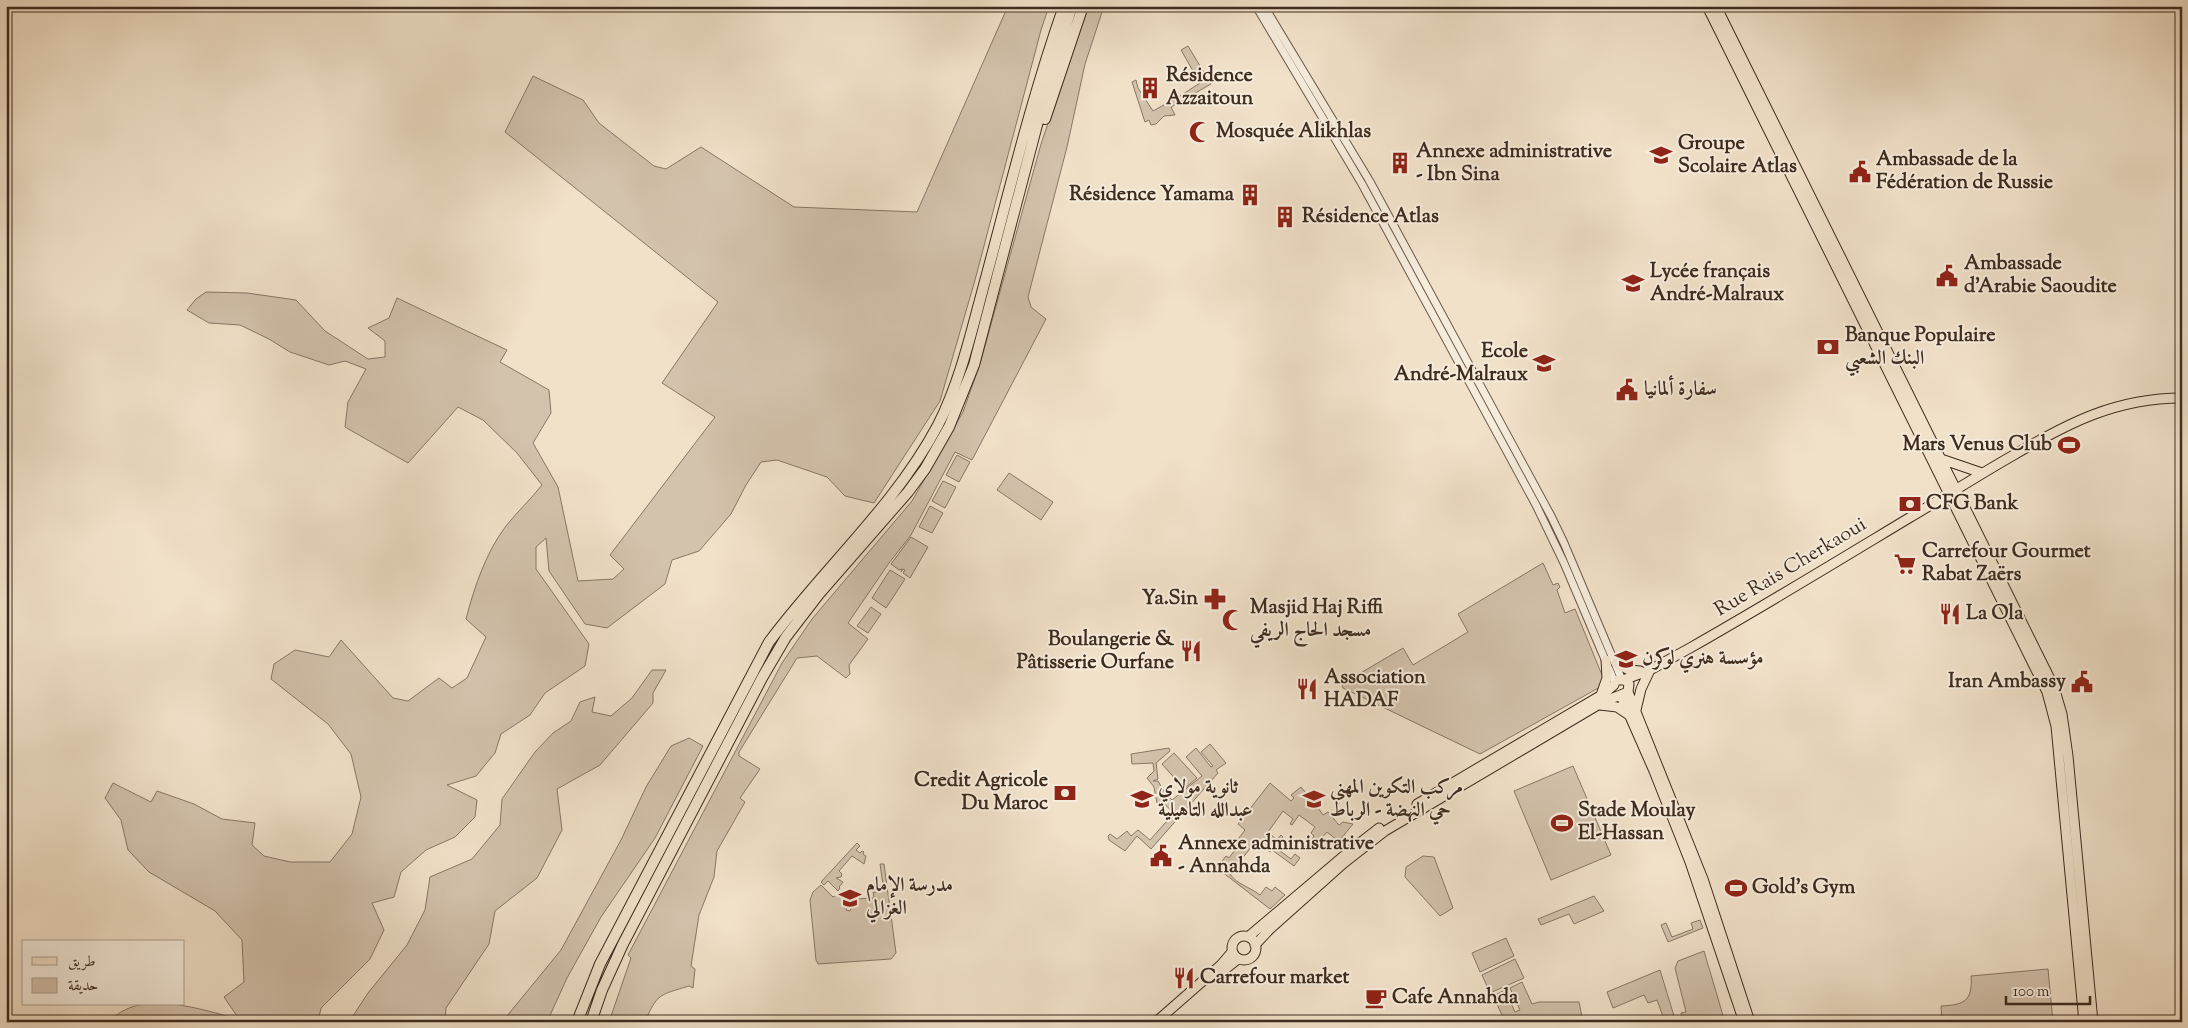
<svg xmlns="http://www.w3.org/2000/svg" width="2188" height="1028" viewBox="0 0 2188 1028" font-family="'Sorts Mill Goudy',Amiri,serif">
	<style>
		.green { fill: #d3c2ac; stroke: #876 }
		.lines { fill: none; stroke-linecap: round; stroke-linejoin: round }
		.minor-casing { stroke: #6b594a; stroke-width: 9 }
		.major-casing { stroke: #3e2c1f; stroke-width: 11 }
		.highway-casing { stroke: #3e2c1f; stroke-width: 12 }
		.minor { stroke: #f6ecdc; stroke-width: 7 }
		.major { stroke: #f1e1c9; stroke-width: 9 }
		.highway { stroke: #f1e1c9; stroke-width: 10 }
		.labels { text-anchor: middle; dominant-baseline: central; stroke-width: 4; stroke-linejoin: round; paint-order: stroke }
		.poi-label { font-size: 20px; font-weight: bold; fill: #3e2c1f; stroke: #f6ecdc; text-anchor: start }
		.street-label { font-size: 20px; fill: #3e2c1f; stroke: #f6ecdc }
	</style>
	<rect width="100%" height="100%" fill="#f1e1c9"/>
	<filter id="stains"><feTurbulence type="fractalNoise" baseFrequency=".004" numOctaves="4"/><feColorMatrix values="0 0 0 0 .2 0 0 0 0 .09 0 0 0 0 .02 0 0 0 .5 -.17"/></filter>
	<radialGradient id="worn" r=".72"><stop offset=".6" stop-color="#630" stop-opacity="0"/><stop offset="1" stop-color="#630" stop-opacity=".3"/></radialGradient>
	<path class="green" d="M1008,6H1049L1041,30L975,280L940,401L874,503L845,496L827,477L777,460L761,462L746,485L731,514L699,551L672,560L665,584L607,628L585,624L549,571L546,538L536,547V569L589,644L585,666L545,693L530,715L501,734L495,753L476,776L447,785L477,800L475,817L455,837L426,850L401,872L394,897L372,903L384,930L370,959L321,1008L318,1022H109C140,987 201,1010 239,1019L224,997L244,982L242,940L215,911L149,872L128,850L121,820L105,798L113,783L151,802L157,791L194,804L222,819L255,823L252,845L264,856L290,862H330L352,834L361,797L351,754L328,724L271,679L274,664L295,650L329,657L341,640L393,698L408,701L439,678L452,688L467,678L486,637L466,619C474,588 486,552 506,526C517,512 531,499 542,485L517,453L483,420L458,407L408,463L345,427L348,402L366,369L345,361L329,365L290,352L269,339L240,325L209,323L187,310L196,299L206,292L247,293L296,300L325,331L368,359L385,357V341L368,328L389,318L397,298L507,350L500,362L549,390L551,413L533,443L558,487L578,581L613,579L624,569L610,555L715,417L662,383L718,302L505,132L533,76L583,100L599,123L654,166L666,169L701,147L794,207L917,212Z
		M1088,6H1104L1085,64L1067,147L1028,297L1031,307L1046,319L972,460L955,452L911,535L889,563L848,623L868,639L849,665L850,674L846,678L817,656L797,658L739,752V756L760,769L740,798L745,802L717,851L714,877L699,915L691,966L695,969L693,988L689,986C660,995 657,993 645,1022H609L631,958L628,955L782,663L812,619L912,501L963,412L980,364L1041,144Z
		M1188,46L1211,84L1171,107L1175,115L1164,116L1156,124L1151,125L1149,120L1145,122L1132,82L1136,80L1138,88L1153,111L1180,96L1200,83L1181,50Z
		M957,455L970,462L959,482L946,475Z
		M1009,473L1053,502L1041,520L997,490Z
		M943,481L956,487L945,508L932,501Z
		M930,506L943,513L932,533L919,527Z
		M911,537L928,547L910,578L903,573L905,570L903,569L901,572L902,569L899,570L891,564Z
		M1543,563L1553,585L1558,583L1560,587L1557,590L1565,613L1575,609L1604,680L1602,686L1480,754L1343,688L1342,684L1403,648L1413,665L1468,632L1458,614Z
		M890,570L905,579L886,608L872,598Z
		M871,607L881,614L868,633L857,626Z
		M652,670H666L653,693V703L600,765L557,789L562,830L537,878L495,911L489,944L446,1008L445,1022H349L368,993L407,945L425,910L430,877L472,859L500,825L502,799L535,752L553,733L571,721L580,702L595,697L592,712L611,716L632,698Z
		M689,738L703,746L655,838L601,917L567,978L547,1022H502L561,950L621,840L646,787L671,746Z
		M1210,744L1226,763L1216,770L1218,773L1151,849L1137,836L1125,851L1109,840L1108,836L1110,834L1117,839L1127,831L1131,836L1138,830L1150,840L1174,813L1162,802L1157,803L1154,787L1147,778L1154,771L1153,763L1132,764L1131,754L1169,748L1170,751L1156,763L1158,779L1153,781H1158L1165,793L1172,800L1202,776L1186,757L1196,748L1211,767L1213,766L1201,752Z
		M1174,753L1197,778L1184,789L1162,764Z
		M1573,766L1611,855L1551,880L1514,791Z
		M1270,783L1291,801L1294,798L1291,795L1301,787L1313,802L1312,803L1316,810L1318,808L1323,815L1328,812L1339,825L1343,822L1353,824L1340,840H1337L1327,832L1316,845L1311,841L1314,836L1311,833L1315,827L1299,815L1292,825L1290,824L1293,819L1283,811L1268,832L1277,840L1281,835L1283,837L1275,847L1291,859L1295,854L1300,858L1294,866L1272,850L1270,852L1256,841L1230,874C1236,884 1250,887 1260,895L1266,887L1272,891L1275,887L1285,895L1270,909L1217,868L1226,856L1229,858L1235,850L1232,847L1245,830L1238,824Z
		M857,843L860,846L856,850L860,853L862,851L864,852L863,854L866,856L864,864L852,856L839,871L842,874L841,877L836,878L843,882L839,887L840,888L838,891L828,881L824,885L821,882Z
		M1423,856L1434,857L1453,908L1440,916L1405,877L1406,867Z
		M880,864H884L896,953L891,959L818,964L816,960L810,900L813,892L821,885L833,897L842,892L850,898L846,910L850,911L855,899L874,898L873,892H879L877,886L883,885Z
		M1594,896L1604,911L1574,924L1569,914L1541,925L1538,919Z
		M1700,920L1703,928L1668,942L1661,925L1666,923L1672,937L1693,929L1691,923Z
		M1506,938L1514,956L1480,972L1472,953Z
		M1704,951L1724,1019L1720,1020L1719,1018L1712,1019L1713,1022H1683L1681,1013L1686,1012L1675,968L1678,961Z
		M1515,959L1524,978L1490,993L1482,975Z
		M2048,969L2053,1022H1942L1941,1006C1964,1005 1973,1001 1971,976Z
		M1660,970L1674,1016L1680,1022H1665L1657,1000L1648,1003L1644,995L1613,1008L1607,992Z
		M1522,982L1532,1004L1539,1002H1579L1583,1022H1500L1497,1020L1503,1017L1493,996L1505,990L1515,1012L1520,1010L1510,988Z"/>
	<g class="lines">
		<g class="minor-casing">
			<path id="minor" d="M1256,6L1362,184L1536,505L1564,563L1615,683
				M1264,6L1369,180L1551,516L1564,543L1622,680"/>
		</g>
		<g class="major-casing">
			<path id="major" d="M1707,6L2047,692L2056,726L2084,1022
				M1716,6L2054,687L2062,714L2068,756L2093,1022
				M1941,459L1982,473
				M1616,663L1629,670L1640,671
				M1618,680H1625L1629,684L1628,692L1703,879L1750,1022
				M1623,680L1650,670L1690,648C1764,606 1836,562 1909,518C1943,498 1977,476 2012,456C2068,423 2116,398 2182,398
				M1601,695L1607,678L1606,660
				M1621,696L1654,771L1690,862L1744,1022
				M1600,705L1617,707L1629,715
				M1636,710L1641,689L1650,670
				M1417,804L1605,693L1614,685
				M1232 948a12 12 0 1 1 24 0a12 12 0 1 1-24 0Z
				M1248,937L1352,849L1379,828
				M1255,945L1269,930L1344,863L1385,831L1603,702L1628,692
				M1214,978L1238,959
				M1156,1022L1221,965L1232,952"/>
		</g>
		<g class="highway-casing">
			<path id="highway" d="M1045,119L1083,6
				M577,1022L600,964L769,642C824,568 895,506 938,425C962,378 973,324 987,274C1011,184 1033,94 1064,6
				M591,1022L602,990L623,944L762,678L786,637L819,594L908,492L925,469L949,427L974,365L1048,83L1072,6"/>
		</g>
		<use href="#minor" class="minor"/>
		<use href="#major" class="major"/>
		<use href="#highway" class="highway"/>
	</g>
	<defs>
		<g id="building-bare" transform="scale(1.725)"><path d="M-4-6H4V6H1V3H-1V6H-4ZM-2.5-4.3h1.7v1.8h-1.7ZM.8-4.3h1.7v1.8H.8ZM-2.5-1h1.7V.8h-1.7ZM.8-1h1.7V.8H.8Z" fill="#8f2418" stroke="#f6ecdc" stroke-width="2.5" paint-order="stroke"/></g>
		<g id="mosque-bare" transform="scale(1.725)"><path d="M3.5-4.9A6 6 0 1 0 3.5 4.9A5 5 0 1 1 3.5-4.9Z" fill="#8f2418" stroke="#f6ecdc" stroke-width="2.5" paint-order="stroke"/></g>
		<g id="school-bare" transform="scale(1.725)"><path d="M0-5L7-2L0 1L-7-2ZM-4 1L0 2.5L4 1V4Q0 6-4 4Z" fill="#8f2418" stroke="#f6ecdc" stroke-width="2.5" paint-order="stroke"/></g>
		<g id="civic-bare" transform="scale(1.725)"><path d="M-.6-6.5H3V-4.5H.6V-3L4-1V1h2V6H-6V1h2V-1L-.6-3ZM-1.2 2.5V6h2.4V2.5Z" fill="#8f2418" stroke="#f6ecdc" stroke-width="2.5" paint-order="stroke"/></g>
		<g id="bank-bare" transform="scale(1.725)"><path d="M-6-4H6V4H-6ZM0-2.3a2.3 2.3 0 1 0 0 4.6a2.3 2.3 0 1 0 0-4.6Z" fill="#8f2418" stroke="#f6ecdc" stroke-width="2.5" paint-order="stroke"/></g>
		<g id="stadium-bare" transform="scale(1.725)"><path d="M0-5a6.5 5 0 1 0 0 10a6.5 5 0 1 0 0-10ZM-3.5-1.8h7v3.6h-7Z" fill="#8f2418" stroke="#f6ecdc" stroke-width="2.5" paint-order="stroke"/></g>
		<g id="supermarket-bare" transform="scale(1.725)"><path d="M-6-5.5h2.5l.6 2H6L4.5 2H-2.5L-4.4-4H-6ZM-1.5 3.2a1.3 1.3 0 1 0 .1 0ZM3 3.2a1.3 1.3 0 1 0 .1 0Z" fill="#8f2418" stroke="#f6ecdc" stroke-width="2.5" paint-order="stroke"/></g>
		<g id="pharmacy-bare" transform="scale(1.725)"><path d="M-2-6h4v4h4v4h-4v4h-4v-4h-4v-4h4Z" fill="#8f2418" stroke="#f6ecdc" stroke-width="2.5" paint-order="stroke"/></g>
		<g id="restaurant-bare" transform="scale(1.725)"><path d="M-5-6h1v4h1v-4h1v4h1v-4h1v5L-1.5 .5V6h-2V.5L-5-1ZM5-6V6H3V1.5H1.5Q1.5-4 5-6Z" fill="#8f2418" stroke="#f6ecdc" stroke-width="2.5" paint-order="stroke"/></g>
		<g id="university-bare" transform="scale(1.725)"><path d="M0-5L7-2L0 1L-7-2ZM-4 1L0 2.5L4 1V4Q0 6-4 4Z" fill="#8f2418" stroke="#f6ecdc" stroke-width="2.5" paint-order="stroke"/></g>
		<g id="cafe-bare" transform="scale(1.725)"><path d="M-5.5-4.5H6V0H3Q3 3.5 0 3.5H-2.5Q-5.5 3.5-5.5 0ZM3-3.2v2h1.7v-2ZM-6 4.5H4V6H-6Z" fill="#8f2418" stroke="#f6ecdc" stroke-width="2.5" paint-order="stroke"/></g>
	</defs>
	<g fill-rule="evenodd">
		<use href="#building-bare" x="1150" y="88"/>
		<use href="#mosque-bare" x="1200" y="132"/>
		<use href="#school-bare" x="1661" y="155"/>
		<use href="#building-bare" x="1400" y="163"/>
		<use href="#civic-bare" x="1860" y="172"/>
		<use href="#building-bare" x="1250" y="195"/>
		<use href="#building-bare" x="1285" y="217"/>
		<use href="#civic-bare" x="1947" y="276"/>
		<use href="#school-bare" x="1633" y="283"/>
		<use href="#bank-bare" x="1828" y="347"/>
		<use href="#school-bare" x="1544" y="363"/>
		<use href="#civic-bare" x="1627" y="390"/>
		<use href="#stadium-bare" x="2069" y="445"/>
		<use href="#bank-bare" x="1910" y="504"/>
		<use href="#supermarket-bare" x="1905" y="564"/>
		<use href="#pharmacy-bare" x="1215" y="599"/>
		<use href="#restaurant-bare" x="1950" y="614"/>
		<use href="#mosque-bare" x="1233" y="620"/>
		<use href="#restaurant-bare" x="1191" y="651"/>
		<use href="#school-bare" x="1626" y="659"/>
		<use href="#civic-bare" x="2082" y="682"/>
		<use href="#restaurant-bare" x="1307" y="689"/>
		<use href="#bank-bare" x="1065" y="793"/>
		<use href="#school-bare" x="1142" y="799"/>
		<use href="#university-bare" x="1314" y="799"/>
		<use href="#stadium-bare" x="1562" y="823"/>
		<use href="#civic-bare" x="1161" y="856"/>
		<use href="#stadium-bare" x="1736" y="888"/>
		<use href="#school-bare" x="850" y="898"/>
		<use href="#restaurant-bare" x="1184" y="978"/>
		<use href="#cafe-bare" x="1376" y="998"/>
	</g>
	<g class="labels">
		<g class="poi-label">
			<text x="1166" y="76">Résidence<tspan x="1166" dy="23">Azzaitoun</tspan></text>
			<text x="1216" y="132">Mosquée Alikhlas</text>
			<text x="1678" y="144">Groupe<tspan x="1678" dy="23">Scolaire Atlas</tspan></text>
			<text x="1416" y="152">Annexe administrative<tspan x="1416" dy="23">- Ibn Sina</tspan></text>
			<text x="1876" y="160">Ambassade de la<tspan x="1876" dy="23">Fédération de Russie</tspan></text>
			<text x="1234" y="195" text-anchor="end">Résidence Yamama</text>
			<text x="1302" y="217">Résidence Atlas</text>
			<text x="1964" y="264">Ambassade<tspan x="1964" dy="23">d'Arabie Saoudite</tspan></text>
			<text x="1650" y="272">Lycée français<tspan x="1650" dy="23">André-Malraux</tspan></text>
			<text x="1845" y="336">Banque Populaire<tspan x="1845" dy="23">البنك الشعبي</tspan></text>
			<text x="1528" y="352" text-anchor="end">Ecole<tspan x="1528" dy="23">André-Malraux</tspan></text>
			<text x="1644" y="390">سفارة ألمانيا</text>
			<text x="2052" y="445" text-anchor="end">Mars Venus Club</text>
			<text x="1926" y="504">CFG Bank</text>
			<text x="1922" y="552">Carrefour Gourmet<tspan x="1922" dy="23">Rabat Zaërs</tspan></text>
			<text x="1198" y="599" text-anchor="end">Ya.Sin</text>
			<text x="1250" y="608">Masjid Haj Riffi<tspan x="1250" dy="23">مسجد الحاج الريفي</tspan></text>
			<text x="1966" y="614">La Ola</text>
			<text x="1174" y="640" text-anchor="end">Boulangerie &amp;<tspan x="1174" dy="23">Pâtisserie Ourfane</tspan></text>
			<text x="1642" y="659">مؤسسة هنري لوكرن</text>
			<text x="1324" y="678">Association<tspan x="1324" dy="23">HADAF</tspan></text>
			<text x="2066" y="682" text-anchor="end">Iran Ambassy</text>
			<text x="1048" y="781" text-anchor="end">Credit Agricole<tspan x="1048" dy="23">Du Maroc</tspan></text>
			<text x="1158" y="788">ثانوية مولاي<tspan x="1158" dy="23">عبدالله التاهيلية</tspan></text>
			<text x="1330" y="788">مركب التكوين المهني<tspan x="1330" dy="23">حي النهضة - الرباط</tspan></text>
			<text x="1578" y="811">Stade Moulay<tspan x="1578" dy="23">El-Hassan</tspan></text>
			<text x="1178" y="844">Annexe administrative<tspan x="1178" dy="23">- Annahda</tspan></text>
			<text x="866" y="886">مدرسة الإمام<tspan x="866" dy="23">الغزالي</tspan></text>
			<text x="1752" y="888">Gold's Gym</text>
			<text x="1200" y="978">Carrefour market</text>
			<text x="1392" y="998">Cafe Annahda</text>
		</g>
		<g class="street-label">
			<text transform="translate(1791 568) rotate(-31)">Rue Rais Cherkaoui</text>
		</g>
	</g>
	<rect width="2188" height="1028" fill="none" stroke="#f1e1c9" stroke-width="25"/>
	<rect x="8" y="8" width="2173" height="1013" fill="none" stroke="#3e2c1f" stroke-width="2.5"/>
	<rect x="12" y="12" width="2163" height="1003" fill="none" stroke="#3e2c1f"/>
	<rect x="22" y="940" width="162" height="65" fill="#f6ecdc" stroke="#ac9f90"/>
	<rect x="32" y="957" width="25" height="8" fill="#f1e1c9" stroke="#ac9f90"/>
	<text x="68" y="966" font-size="15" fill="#3e2c1f">طريق</text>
	<rect x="32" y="978" width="25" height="15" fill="#d3c2ac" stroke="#ac9f90"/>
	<text x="68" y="990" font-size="15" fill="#3e2c1f">حديقة</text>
	<path d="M2006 996v8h84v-8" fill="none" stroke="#3e2c1f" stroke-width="2.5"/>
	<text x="2013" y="996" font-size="15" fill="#3e2c1f" stroke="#f6ecdc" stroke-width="4" paint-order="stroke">100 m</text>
	<rect width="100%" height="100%" filter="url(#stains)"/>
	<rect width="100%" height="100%" fill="url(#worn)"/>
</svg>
